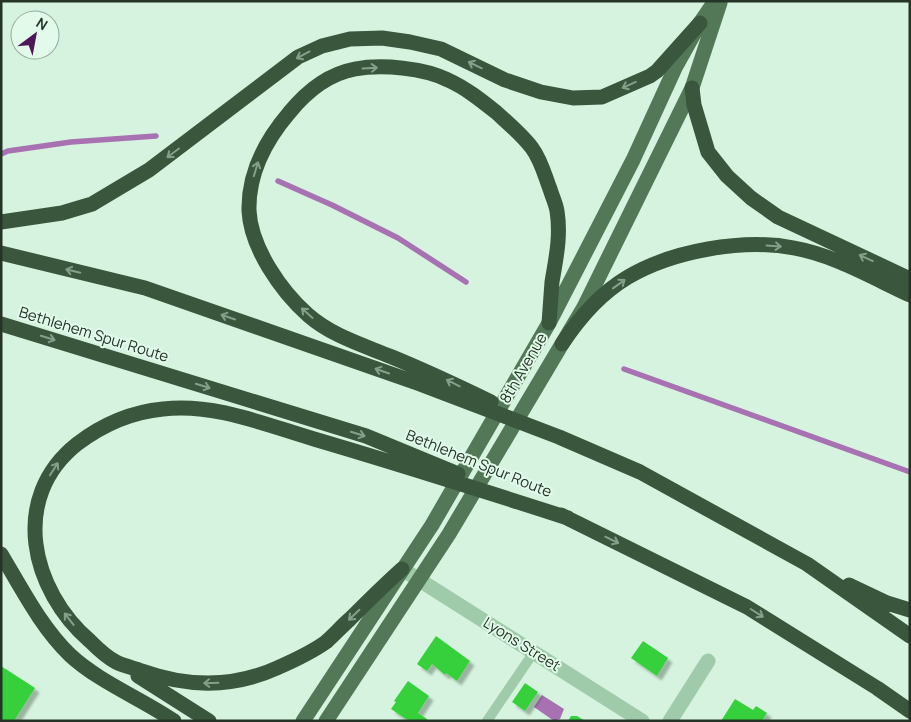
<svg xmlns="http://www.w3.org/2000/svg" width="911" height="722" viewBox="0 0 911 722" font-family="Manrope,sans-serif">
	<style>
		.water { fill: #a771b2 }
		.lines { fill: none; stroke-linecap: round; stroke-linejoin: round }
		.stream { stroke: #a771b2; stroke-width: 5.5 }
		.building { fill: #35d03a; filter: url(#shadow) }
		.lane { stroke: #a0cbab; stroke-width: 10 }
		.street { stroke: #a0cbab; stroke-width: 15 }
		.primary { stroke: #537858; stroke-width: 15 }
		.highway { stroke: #3a563d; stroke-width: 15 }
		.oneway { stroke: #85a08a }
		.labels { text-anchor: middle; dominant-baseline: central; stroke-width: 4; stroke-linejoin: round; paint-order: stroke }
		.street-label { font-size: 15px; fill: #243426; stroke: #e1fae9 }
	</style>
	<defs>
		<filter id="shadow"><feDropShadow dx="4.5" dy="4.5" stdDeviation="1" flood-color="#0004"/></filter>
	</defs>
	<rect width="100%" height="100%" fill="#d5f3de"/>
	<path class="water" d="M542,695L564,709L560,719L554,721L534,707Z"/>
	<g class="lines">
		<path class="stream" d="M1,154L8,151L71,142L156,136
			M278,181L332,205L398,238L466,282
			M624,369L910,472"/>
	</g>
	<path class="building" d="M436,636L470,661L457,681L446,673L445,675L432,664L427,671L417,664Z
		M643,641L668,658L657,676L631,658Z
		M1,666L35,688L14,721H1Z
		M408,681L429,696L418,713L427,719L426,721H409L391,709L396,702L394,701Z
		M525,683L538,692L525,711L512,702Z
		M735,699L753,710L756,706L767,713L762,721H721Z
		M571,716H577L585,721H568Z"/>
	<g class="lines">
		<path class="lane" d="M487,721L534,652"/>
		<path class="street" d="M402,569L642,721
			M670,721L708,661"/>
		<path class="primary" d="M303,721L432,525L549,323L633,160L676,66L700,23L715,1
			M326,721L449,534L584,307L692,88L720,3"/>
		<path class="highway" d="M692,88L694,105L708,152L727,176L751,198L778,217L910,279
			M1,222L62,213L92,204L149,170L298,57L322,46L350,39L382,38L410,42L441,49L505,80L541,92L573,98L602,97L650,76L657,71L700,23
			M1,253L145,288L420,384L559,437L640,472L807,564L910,636
			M1,324L366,436L458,474
			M562,344C579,318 601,293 628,277C672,251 743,238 794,248C834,255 873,278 910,295
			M491,402C458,386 426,371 392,357C363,345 332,336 308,315C281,291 251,248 249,211C248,174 266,140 289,113C306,92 328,74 355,69C382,64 424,68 448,80C466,88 482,101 497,113C509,124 522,135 532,148C541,160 545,176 550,189C552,196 556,204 557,211C561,236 556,258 552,282C551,296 550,310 549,323
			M561,515L747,607L877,688L910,711
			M1,554C22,589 41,627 70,655C99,682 142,699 174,721
			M402,569C384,585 367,602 350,619C342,626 334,635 326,642C312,652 293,661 277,668C233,688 187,687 142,671C134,668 124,666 116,662C106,657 98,649 90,641C31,590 9,498 77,444C102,425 131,412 163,409C215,403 266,425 314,439C399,464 484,491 568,518
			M849,585L887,603L910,610
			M138,676L209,721"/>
	</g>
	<defs><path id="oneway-shaft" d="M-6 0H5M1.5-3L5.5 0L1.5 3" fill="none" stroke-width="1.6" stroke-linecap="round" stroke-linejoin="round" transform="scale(1.25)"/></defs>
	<g class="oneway">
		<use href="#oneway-shaft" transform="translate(303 55) rotate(152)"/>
		<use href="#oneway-shaft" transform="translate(475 65) rotate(-154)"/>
		<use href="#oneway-shaft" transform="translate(370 68) rotate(-3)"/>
		<use href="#oneway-shaft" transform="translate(629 85) rotate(156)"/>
		<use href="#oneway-shaft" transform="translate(173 153) rotate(143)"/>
		<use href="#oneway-shaft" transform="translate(256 169) rotate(-73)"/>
		<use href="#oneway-shaft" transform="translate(774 246) rotate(4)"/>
		<use href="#oneway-shaft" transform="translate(866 258) rotate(-155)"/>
		<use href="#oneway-shaft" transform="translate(73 271) rotate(-166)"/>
		<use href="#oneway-shaft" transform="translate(619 284) rotate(-36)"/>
		<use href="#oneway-shaft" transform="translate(307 313) rotate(-138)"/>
		<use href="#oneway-shaft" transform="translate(228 317) rotate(-161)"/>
		<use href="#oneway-shaft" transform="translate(48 338) rotate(17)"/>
		<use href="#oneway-shaft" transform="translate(382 371) rotate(-161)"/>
		<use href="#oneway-shaft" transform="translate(453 383) rotate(-153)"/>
		<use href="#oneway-shaft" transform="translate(203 386) rotate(17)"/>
		<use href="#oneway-shaft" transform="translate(358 434) rotate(17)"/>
		<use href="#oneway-shaft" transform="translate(54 469) rotate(-57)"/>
		<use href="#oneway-shaft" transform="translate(612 540) rotate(26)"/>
		<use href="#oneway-shaft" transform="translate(757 613) rotate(32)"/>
		<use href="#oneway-shaft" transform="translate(354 615) rotate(136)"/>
		<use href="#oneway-shaft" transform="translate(69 619) rotate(-128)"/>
		<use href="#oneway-shaft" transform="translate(211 683) rotate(178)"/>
	</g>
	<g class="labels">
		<g class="street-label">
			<text transform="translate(94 334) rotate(17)">Bethlehem Spur Route</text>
			<text transform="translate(523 368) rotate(-60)">8th Avenue</text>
			<text transform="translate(479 463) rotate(22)">Bethlehem Spur Route</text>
			<text transform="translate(522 644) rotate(32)">Lyons Street</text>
		</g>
	</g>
	<rect width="911" height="722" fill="none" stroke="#243426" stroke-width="5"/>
	<g transform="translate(35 35) rotate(32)"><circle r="24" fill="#e1fae9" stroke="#95ab9b"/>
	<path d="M0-4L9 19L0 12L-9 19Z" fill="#4f1758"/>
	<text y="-8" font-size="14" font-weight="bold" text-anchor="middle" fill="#243426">N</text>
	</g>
</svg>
